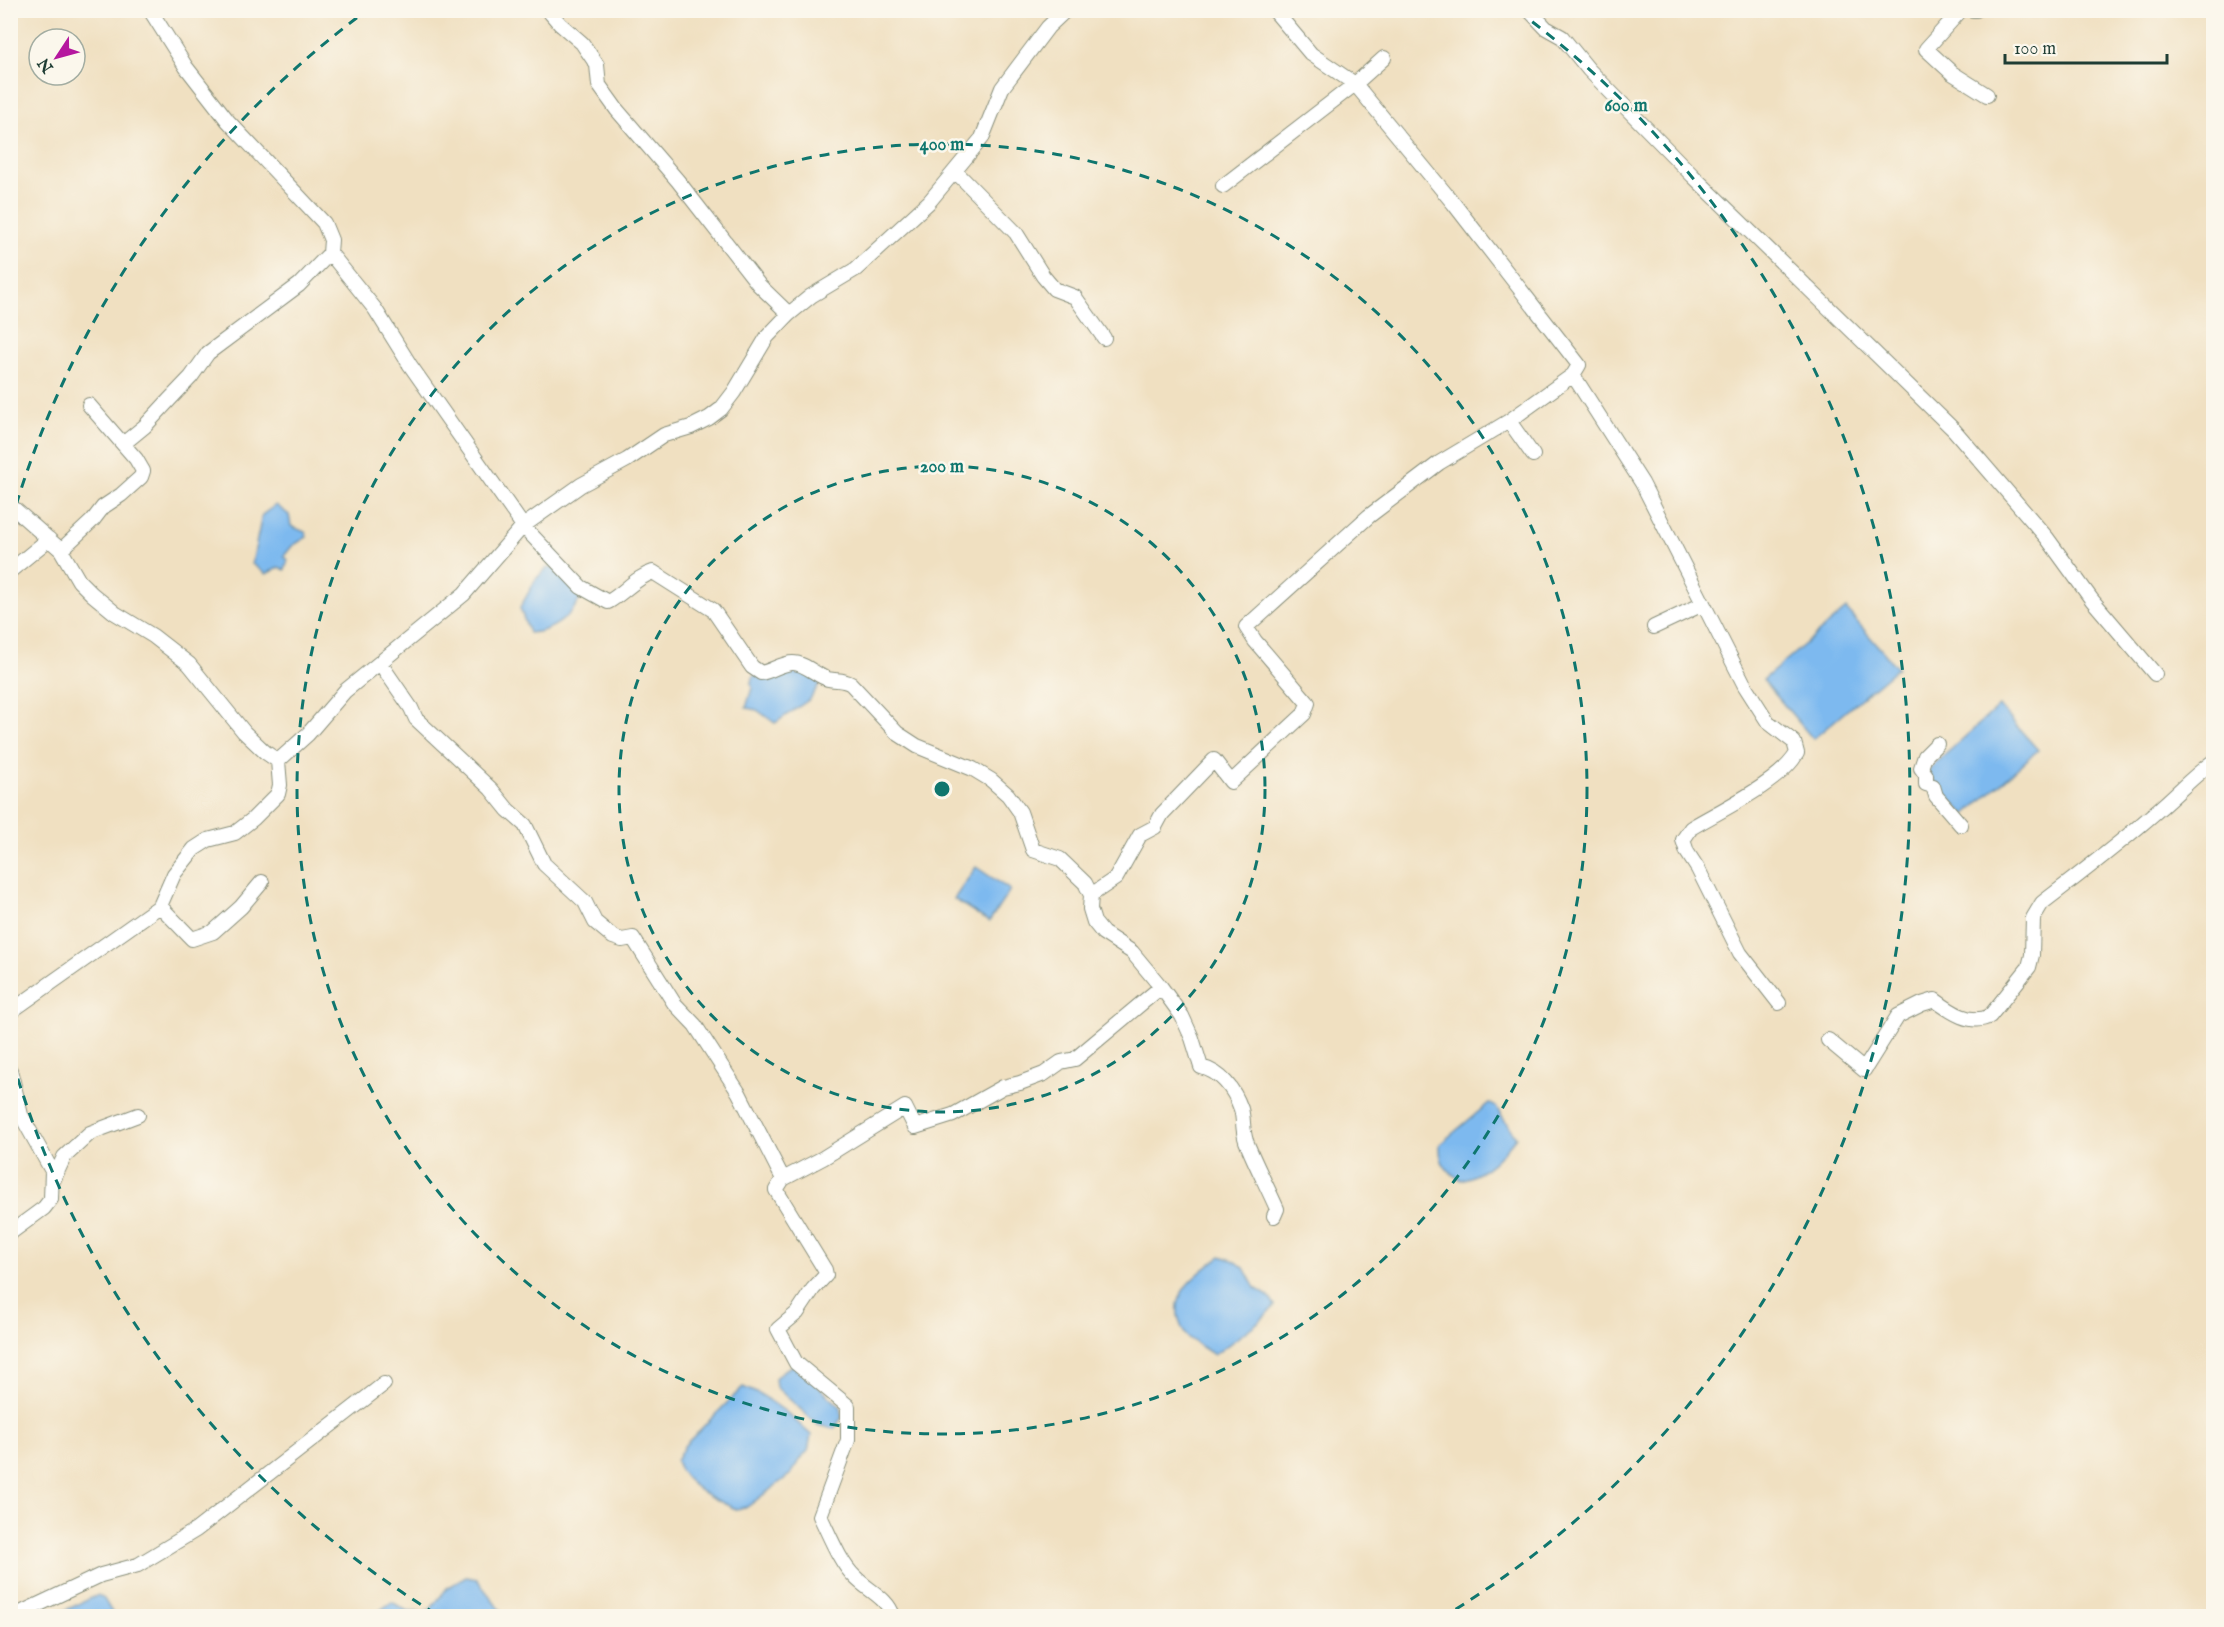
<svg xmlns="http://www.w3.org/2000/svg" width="2224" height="1627" viewBox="0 0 2224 1627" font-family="'IM FELL English',serif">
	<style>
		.water { fill: #7db9ef; stroke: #4e7b92; stroke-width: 1.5 }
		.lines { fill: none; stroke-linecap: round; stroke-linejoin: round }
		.minor-casing { stroke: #888e7a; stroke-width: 16 }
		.minor { stroke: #fff; stroke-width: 14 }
		.ring { fill: none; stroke: #0f766e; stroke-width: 3; stroke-dasharray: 10 8 }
		.centre { fill: #0f766e; stroke: #fbf7ec; stroke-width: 3 }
		.ring-label { font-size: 18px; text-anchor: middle; font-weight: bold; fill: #0f766e; stroke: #fbf7ec; stroke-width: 5; stroke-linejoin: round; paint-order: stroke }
	</style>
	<rect width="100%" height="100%" fill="#fbf7ec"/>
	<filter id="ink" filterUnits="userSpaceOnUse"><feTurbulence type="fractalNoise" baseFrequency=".0167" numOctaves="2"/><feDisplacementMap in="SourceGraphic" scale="12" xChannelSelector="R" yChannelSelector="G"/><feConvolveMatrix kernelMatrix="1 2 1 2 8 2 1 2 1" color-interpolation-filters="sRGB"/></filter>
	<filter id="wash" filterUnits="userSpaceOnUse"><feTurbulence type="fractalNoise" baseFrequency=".008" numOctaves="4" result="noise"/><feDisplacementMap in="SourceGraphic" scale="24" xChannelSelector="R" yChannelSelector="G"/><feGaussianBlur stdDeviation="1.35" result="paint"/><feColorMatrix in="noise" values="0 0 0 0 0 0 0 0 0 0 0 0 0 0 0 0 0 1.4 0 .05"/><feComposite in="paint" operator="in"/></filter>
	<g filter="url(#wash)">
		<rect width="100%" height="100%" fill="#f0e0c1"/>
		<path class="water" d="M276,505L289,515L291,526L305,532L307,537L292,546L284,556L288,560L285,570L279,567L266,574L252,564L262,515Z
			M547,568H554L581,597C571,617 552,632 529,633L520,608L536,579Z
			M1846,609L1897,668L1813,739L1763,680Z
			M787,667L822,680L810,699L775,723L757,710L746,708L752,688L751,682L753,676Z
			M1999,706L2038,750L1965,815L1926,772Z
			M976,867L1010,890L989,922L954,899Z
			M1489,1103L1496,1107L1516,1137C1500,1157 1487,1173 1461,1180C1445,1170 1439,1163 1440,1144Z
			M1221,1256L1235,1261L1244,1268L1255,1288L1268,1296L1275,1306L1260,1321L1214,1355C1206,1349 1198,1345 1190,1339C1185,1336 1182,1329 1180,1323C1169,1291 1198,1274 1221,1256Z
			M794,1365L841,1407L842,1417L834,1429L818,1425L776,1387L775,1378L784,1370Z
			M743,1387L763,1396L786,1412L811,1435L808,1451L799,1460L792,1473L747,1507L736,1509C713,1499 684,1486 676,1461L685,1445Z
			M466,1577L477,1579L504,1616H372L392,1602L407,1611L424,1613L430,1610L447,1588Z
			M98,1595L104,1599L114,1616H53Z"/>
	</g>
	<g filter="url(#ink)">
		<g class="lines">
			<g class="minor-casing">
				<path id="minor" d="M150,10L186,67L228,121L324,223L331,240L330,253L375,309L410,365L523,526L581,587L608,602C624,593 636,577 653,572L713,610L752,667L761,673C772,671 782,663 793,663C805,663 817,676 828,679C837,681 843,679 851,684L897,733L917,746L973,769L991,780L1008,795L1020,812L1033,850L1060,859L1085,883L1091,895L1090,909L1094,922L1103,933L1132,952L1161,987L1182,1016L1192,1038L1201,1067C1221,1072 1234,1089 1241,1109C1244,1119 1242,1129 1246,1141C1255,1164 1267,1186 1277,1209L1274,1216
					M548,10L560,24L582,43L597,65L599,85L617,110L678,181L759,285L789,314
					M1529,10L1546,28L1562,37L1589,70L1693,176L1954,430L2047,538L2092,600L2155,674
					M1961,10L1926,49L1952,73L1987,95
					M1973,10H1976
					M955,171L1016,233L1043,276L1054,289L1075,297L1104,338
					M1223,186L1355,84L1384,58
					M1573,375L1642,483L1745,686L1768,722L1794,742L1797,753C1781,782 1721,810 1691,828L1683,840L1687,852L1698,869L1740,953L1779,1003
					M1509,421L1533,455
					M123,444L145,426L170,399L191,377L208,353L299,285L330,253
					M10,505L61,550L79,581L92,594L115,613L153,636L189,664L244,732L265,752L278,761L308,734L345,691L464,594L523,526L581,485L627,460L664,435L691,427L709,418L721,409L734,392L767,337L789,314L811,296L856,269L929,202L982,138L1002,88L1048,27L1066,10
					M61,550L93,520L103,507L121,495L141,477L143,471L136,459L89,405
					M10,571L49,539
					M1654,627L1703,604
					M380,663L411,708L416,719L491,789L508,810L525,825L544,864L585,902L595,922L613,937L622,940L633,938L674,1003L695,1025L739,1093L783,1179
					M1937,744L1925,756L1921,768L1926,775V784L1933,786L1936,796L1961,825
					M1091,895L1116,878L1140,835L1155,827L1162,814L1214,760L1231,782L1304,714L1308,703L1255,641L1246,627L1369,516L1439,463L1509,421L1573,375L1579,365L1454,204L1355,84L1311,54L1274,10
					M160,906L192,939L213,932L241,907L262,882
					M10,1012L160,906L174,874L194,849L208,840L235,833L253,819L278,794L280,785L278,761
					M1828,1040L1864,1070L1898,1016L1922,1004L1935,1000C1951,1012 1971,1026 1990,1016L2029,967L2032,955L2033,918L2042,903C2081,873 2121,843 2158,810C2177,794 2193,776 2214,761
					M10,1070L21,1115L52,1171L51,1199L44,1208L10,1233
					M53,1181L64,1157L90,1133L138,1115
					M14,1616L101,1575L138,1565L196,1530L384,1384
					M893,1616C888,1598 867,1590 855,1577C840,1563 829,1534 820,1516L848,1440V1406L796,1363L778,1329L797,1313L813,1289L826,1275L825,1270L776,1190L783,1179L823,1158L905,1107L915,1127L953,1115L1003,1087L1020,1083L1044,1074L1061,1062L1075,1059L1161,987"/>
			</g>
			<use href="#minor" class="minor"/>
		</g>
	</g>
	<g class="ring">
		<circle cx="942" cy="789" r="323"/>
		<circle cx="942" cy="789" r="645"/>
		<path d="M436 1614A968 968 0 0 1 11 1056M11 522A968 968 0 0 1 366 11M1518 11A968 968 0 0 1 1448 1614"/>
	</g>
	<circle cx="942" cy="789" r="9" class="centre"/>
	<g class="ring-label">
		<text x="1626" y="111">600 m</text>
		<text x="942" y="150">400 m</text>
		<text x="942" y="472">200 m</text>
	</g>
	<rect width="2224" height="1627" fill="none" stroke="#fbf7ec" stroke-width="36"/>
	<g transform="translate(57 57) rotate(234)"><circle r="28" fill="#fbf7ec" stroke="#a3ada2" stroke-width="1.5"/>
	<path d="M0-4.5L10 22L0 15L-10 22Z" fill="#b5179e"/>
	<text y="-9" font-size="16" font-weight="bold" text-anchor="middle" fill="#1f3d34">N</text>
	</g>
	<path d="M2005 54v9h162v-9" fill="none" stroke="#1f3d34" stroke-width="3"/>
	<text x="2014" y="54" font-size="18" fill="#1f3d34" stroke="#fbf7ec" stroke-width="4.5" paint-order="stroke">100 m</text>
</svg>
